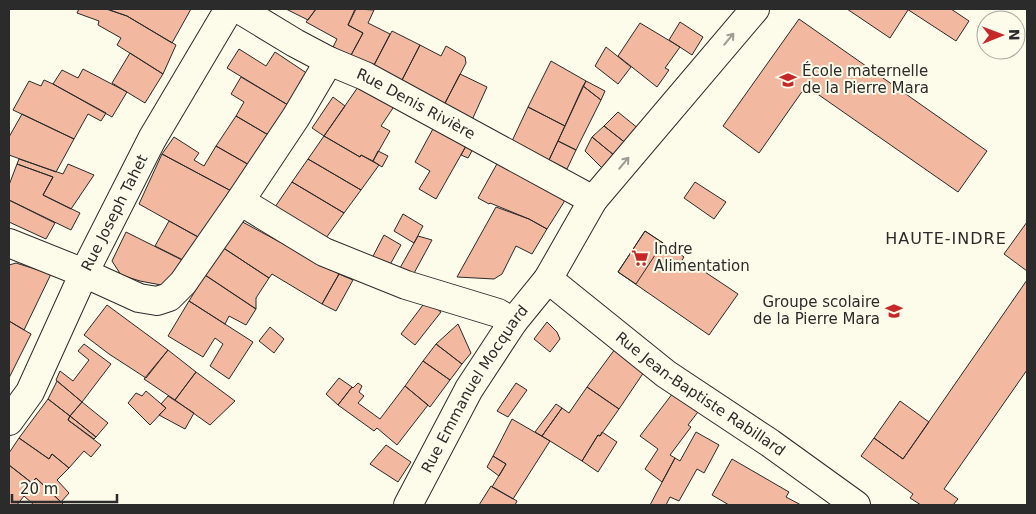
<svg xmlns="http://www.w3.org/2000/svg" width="1036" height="514" viewBox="0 0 1036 514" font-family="'DejaVu Sans',sans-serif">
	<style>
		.building { fill: #f2b8a0; stroke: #2b2b2b }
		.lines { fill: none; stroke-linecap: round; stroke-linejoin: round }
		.minor-casing { stroke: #2b2b2b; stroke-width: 30 }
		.tertiary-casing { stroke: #2b2b2b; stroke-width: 30 }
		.minor { stroke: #fdfbea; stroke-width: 28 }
		.tertiary { stroke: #fdfbea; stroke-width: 28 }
		.oneway { stroke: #9e9d94 }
		.labels { text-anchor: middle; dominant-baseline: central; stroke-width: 4; stroke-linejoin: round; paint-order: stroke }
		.poi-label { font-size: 15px; fill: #2b2b2b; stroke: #fdfbea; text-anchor: start }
		.street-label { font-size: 15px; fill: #2b2b2b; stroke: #fdfbea }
		.neighbourhood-label { font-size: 16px; letter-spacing: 1px; fill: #2b2b2b; stroke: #fdfbea }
	</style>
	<rect width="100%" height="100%" fill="#fdfbea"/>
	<path class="building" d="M79,9H106L127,16L176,45L163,74L117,45L121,38L98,25L99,21L77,13Z
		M110,9H191L172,43L127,16L110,10Z
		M286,9H316L308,20Z
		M316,9H355L348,25L363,33L350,57L332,49L337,39L306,22Z
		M356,9L374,10L368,23L390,34L373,67L350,57L363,33L348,25Z
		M847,9H907L908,10L890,38Z
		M907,9H951L969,21L956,41Z
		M799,19L987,151L958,192L806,86L759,153L723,126Z
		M680,22L703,37L692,55L669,40Z
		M640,23L680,47L665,68L669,70L657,87L618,56Z
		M392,31L420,45L401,82L373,67Z
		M420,45L441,56L446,46L465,57L466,63L444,105L401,82Z
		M606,47L631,67L618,84L595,66Z
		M239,49L266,66L275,52L308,74L288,105L227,68Z
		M130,53L163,74L145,103L112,83Z
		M551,61L586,81L565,126L528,107Z
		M83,69L127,92L112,117L53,84L62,70L78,78Z
		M460,74L487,87L472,120L444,105Z
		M241,77L288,105L270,136L236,116L244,102L231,94Z
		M44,80L53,84L106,113L101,121L88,114L74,139L13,110L29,81L41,86Z
		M586,81L605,91L601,100L583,86Z
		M583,86L601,100L576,150L558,141Z
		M358,87L395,105L381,126L390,131L373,161L361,155L360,157L324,136Z
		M333,97L345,106L324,136L312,128Z
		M528,107L565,126L549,160L512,141Z
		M618,112L639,129L627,144L604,126Z
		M22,114L74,139L56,172L9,155V137Z
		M236,116L270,136L251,166L216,146Z
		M604,126L627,144L615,156L592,137Z
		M434,127L466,146L436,199L419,189L430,171L415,162Z
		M324,136L360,157L361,155L379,165L361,190L308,159Z
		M174,137L199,153L194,160L204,166L216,146L251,166L235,193L162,154Z
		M592,137L615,156L603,169L585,151Z
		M558,141L576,150L567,169L549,160Z
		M466,146L473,149L468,158L461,155Z
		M378,151L388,156L382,167L373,161Z
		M162,154L235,193L205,241L139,204Z
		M19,159L63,174L68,164L94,175L71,209L43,195L53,177L17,164Z
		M308,159L361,190L344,213L292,182Z
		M498,162L564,198V202L547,229L529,219L490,203L489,204L478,198Z
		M17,164L53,177L43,195L80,213L71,230L9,200V185Z
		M292,182L344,213L326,238L275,207Z
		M695,182L726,202L714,219L684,198Z
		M9,200L55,223L46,239L9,222Z
		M496,207L529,219L547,229L532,254L516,246L502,274L494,279L457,277Z
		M403,214L423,226L414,243L394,231Z
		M237,219L339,274L322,304L272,274L269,278L222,247Z
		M169,221L202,239L187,262L155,246Z
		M1027,222V271L1004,254Z
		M645,231L684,257L682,260L698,270L699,268L738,294L709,335L618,272Z
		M645,231L663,243L636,284L618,272Z
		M126,232L182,260L167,281L161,285L140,281L121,275L112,261Z
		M384,235L401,245L387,270L370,262Z
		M418,236L432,240L413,275H396Z
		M222,247L269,278L256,298V309L205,275Z
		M16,263L51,274L24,330L9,321V265Z
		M339,274L353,280L336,311L322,304Z
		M205,275L256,309L246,325L229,316L225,324L189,301Z
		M1027,280V370L944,489L958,499L953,505H921L910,498L913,494L861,456L874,438L903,459Z
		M189,301L253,342L229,379L210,366L223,344L215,338L203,357L168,336Z
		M426,301L441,312L415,345L401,334Z
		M107,305L168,350L146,378L109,354L84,335Z
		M9,321L31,334L9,378Z
		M547,322L557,332L560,339L550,352L534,339Z
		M458,324L471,353L462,364L436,344Z
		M270,327L284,339L274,353L259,341Z
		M84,344L111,364L82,402L56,380L60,371L73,381L89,360L78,351Z
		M436,344L462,364L450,380L423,361Z
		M615,349L646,369L619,409L587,387Z
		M168,350L196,372L175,400L144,379Z
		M423,361L450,380L430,407L405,386Z
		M196,372L235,401L210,425L175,400Z
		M339,378L352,387L338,405L326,394Z
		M57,381L82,402L70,416L48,399Z
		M358,383L362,386L359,392L364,396L358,403L380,419L405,386L428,405L397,445L377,428L374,431L338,405L352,387L353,388Z
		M516,383L527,390L508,417L497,411Z
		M587,387L619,409L600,436L598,435L582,461L542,436L562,408L569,413Z
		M676,389L701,408L688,425L691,427L670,455L675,458L662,482L645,469L658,449L640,436Z
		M146,391L166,408L150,425L128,403L136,393L142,396Z
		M168,396L194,413L185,429L159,415L166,408L161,404Z
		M48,399L70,416L68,420L101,445L91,457L84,451L69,468L52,454L49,459L19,438Z
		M900,401L929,422L903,459L874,438Z
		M82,402L108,423L96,437L70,416Z
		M556,404L562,408L542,436L535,432Z
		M70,416L96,437L94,439L68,420Z
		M512,419L550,441L513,499L492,487L506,464L493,456Z
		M602,432L617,442L598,472L582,461L598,435L600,436Z
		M696,432L719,445L704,473L697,469L679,501L670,497L666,505H650L675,458L680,461Z
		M19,438L49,459L52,454L69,468L57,480L69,493L61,502L36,478L32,483L9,465V453Z
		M386,445L411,462L398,482L370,464Z
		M493,456L506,464L499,476L487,467Z
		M732,459L789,492L786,497L801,505H729L712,495Z
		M9,465L32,483L36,478L64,505H34L24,496L17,505H9Z
		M491,486L517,501L515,505H479Z"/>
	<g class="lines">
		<g class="minor-casing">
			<g id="minor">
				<path id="s1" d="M239,9L295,43L329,61L365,76L593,200"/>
				<path d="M240,201L324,252L406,285L498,313L513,322"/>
				<path d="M9,243L84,273L139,298L157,301L169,297L183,283L240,201L296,117L329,61"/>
				<path id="s2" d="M548,279L666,374L770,443L856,505"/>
				<path id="s3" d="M408,505L469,389L513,322L548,279L593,200L755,9"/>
			</g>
		</g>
		<g class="tertiary-casing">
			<g id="tertiary">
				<path id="s4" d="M9,421L30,392L84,273L152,139L229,9"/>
			</g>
		</g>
		<use href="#minor" class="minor"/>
		<use href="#tertiary" class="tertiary"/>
	</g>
	<defs><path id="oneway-shaft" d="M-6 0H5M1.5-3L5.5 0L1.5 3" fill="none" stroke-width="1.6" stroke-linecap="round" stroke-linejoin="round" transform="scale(1.25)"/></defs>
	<g class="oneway">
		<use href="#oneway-shaft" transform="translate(729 39) rotate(-50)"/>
		<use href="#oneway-shaft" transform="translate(624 163) rotate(-50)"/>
	</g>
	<defs>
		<g id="school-bare" transform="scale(1.35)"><path d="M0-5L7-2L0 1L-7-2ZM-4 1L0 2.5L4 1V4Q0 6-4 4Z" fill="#c62828" stroke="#fdfbea" stroke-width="2.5" paint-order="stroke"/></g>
		<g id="supermarket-bare" transform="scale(1.35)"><path d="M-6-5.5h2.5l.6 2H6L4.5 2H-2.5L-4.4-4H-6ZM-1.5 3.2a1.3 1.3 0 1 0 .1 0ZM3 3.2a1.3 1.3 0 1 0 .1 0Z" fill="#c62828" stroke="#fdfbea" stroke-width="2.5" paint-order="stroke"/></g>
	</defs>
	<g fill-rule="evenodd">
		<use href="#school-bare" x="788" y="80"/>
		<use href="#supermarket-bare" x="640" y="258"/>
		<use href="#school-bare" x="894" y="311"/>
	</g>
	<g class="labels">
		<g class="poi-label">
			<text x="802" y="71">École maternelle<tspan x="802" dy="17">de la Pierre Mara</tspan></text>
			<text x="654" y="249">Indre<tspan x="654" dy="17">Alimentation</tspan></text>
			<text x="880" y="302" text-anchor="end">Groupe scolaire<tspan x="880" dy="17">de la Pierre Mara</tspan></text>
		</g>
		<g class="street-label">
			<text stroke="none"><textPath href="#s1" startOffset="201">Rue Denis Rivière</textPath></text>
			<text stroke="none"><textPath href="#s4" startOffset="234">Rue Joseph Tahet</textPath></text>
			<text stroke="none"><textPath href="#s3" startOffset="134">Rue Emmanuel Mocquard</textPath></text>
			<text stroke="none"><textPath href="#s2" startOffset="191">Rue Jean-Baptiste Rabillard</textPath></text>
		</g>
		<g class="neighbourhood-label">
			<text x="946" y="238">HAUTE-INDRE</text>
		</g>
	</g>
	<rect width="1036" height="514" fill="none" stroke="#2b2b2b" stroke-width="20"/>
	<g transform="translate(1001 35) rotate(89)"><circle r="24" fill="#fdfbea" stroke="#a9a89e"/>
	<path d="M0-4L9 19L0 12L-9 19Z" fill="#c62828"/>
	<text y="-8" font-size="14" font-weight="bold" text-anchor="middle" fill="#2b2b2b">N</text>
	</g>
	<path d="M12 494v8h105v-8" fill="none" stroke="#2b2b2b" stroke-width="2.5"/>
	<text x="20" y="494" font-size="15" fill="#2b2b2b" stroke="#fdfbea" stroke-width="4" paint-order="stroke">20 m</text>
</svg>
